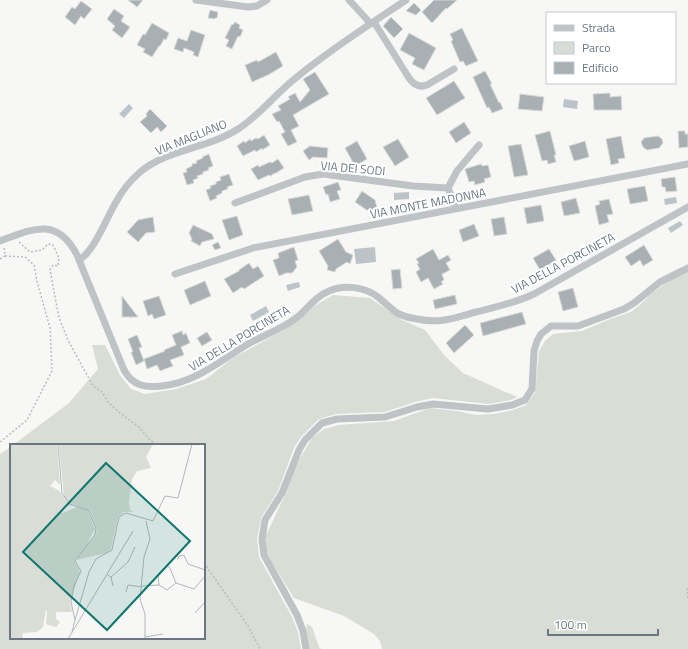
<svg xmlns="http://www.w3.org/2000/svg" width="688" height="649" viewBox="0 0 688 649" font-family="'Titillium Web',sans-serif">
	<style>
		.green { fill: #d9ddd6 }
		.water { fill: #bcc4c9 }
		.building { fill: #a9b0b4; stroke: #d9d9d7 }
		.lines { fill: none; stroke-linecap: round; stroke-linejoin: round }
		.path { stroke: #b9bcbe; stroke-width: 1.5; stroke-dasharray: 2 2; stroke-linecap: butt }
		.minor { stroke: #bfc3c6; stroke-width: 7 }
		.labels { text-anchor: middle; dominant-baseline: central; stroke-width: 4; stroke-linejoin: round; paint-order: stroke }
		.street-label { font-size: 12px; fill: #6a7782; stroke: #fff }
		.inset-road { fill: none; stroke: #b2b8bd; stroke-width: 1 }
		.view { fill: #0f766e; fill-opacity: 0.15; stroke: #0f766e; stroke-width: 2 }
		.inset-edge { fill: none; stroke: #6a7782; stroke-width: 2 }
	</style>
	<rect width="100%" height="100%" fill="#f7f7f5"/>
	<path class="green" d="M688,272V649H382L380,641L374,634L344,616L294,598L271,561L265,547L266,535L286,493L293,470L312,438L324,429L339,425L394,421L430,408L457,411L475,415L494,414L513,410L526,405L535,393L539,351L545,341L553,334L582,331L610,319L631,312L642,303L651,294L669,281Z
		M333,295L370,298L402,320L425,330L444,355L463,373L517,397L511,400L488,404L433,398L415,402L385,412L336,414L319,419L301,437L294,448L278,491L261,518L257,539L259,557L292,617L298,632L301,649H0V454L11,447V638H204V445H13L69,403L98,369L92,345H105L120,375L131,389L145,394L176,389L206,379L233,358L284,330L316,305Z
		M307,624L312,627L319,647L321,649H309C309,641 305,631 307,624Z"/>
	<path class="water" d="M564,99L578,101L577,109L563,107Z
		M129,104L133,108L124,118L119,114Z
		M409,192V199L394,200V193Z
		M676,197L677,203L665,205L664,199Z
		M680,221L683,225L671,233L668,228Z
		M375,247L376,262L356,264L354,249Z
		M299,282L300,287L288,291L286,285Z
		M266,306L269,312L253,321L250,315Z"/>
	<path class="building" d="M128,0H143L137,7Z
		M434,0H457L447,9L446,8L432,23L422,12Z
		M81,1L92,9L84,19L81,16L75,25L65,17L72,7L75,9Z
		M414,3L421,10L416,15L406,11Z
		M114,9L124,16L121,21L130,27L122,38L112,30L115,26L107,19Z
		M210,10L218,12L217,18H215V19L208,18Z
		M391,17L403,29L394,38L383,26Z
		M235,22L240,25L239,28L243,30L240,37L238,36L232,49L226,46L229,40L225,38L232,24L233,25Z
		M152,23L169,33L166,40L164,39L160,46H159L152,57L143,52L145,49L137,45L143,34L145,35Z
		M462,28L478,61L466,66L463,61L460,62L451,41L453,40L450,34Z
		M191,30L205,35L198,57L193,55L194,52L184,48L183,52L174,49L178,38L187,41Z
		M409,33L436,48L424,70L412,64L415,58L400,50Z
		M276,52L283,66L268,75L252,82L245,65L257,60L258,62Z
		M485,71L492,84H490L499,103L500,102L503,109L492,113L489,107L487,108L473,77Z
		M315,72L329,94L293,115L299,126L291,130L297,142L288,146L281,134L285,132L279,121L277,122L272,114L281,110L278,106L290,99L288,97L295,93L300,102L310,90L303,79Z
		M454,81L465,98L437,115L426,98Z
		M610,93V97L621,96L622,110H594L593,94Z
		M520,94L544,97L542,111L518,109Z
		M150,109L167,126L161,132L157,127L151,133L140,122L147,116L146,114Z
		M464,122L471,133L456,143L449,132Z
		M550,131L556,155H554L556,162L548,164L547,160L542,161L535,135Z
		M678,131H685V134H688V147L679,148Z
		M264,135L270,145L262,150V148L256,152L255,150L243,156L237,146L244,141L245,143L250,139L251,141L256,138L258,139Z
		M621,136L625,158L618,159L619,163L611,165L606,139Z
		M658,136L662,139L663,143L659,148L647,150L643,147L641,142L644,138Z
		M398,139L409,157L395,166L383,147Z
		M357,141L367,159L355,166L345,148Z
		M585,141L589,157L574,161L569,146Z
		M521,144L528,175L514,177L508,146Z
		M310,146L328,148L327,158L313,157L309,160L303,151Z
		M209,154L213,166L208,168L209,170L203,172V174L197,176L198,178L193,180L194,183L187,185L183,173L187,172L186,169L192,166V164L197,163L196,161L203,158L202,157Z
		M278,159L284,168L276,173H275L270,176L269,175L258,180L251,169L258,165L259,167L270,162L272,163Z
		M481,164L482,166L488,165L491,177L484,179L485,182L475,185L474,181L469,182L465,169Z
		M229,174L233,185L227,187L228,189L222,191V193L216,196L217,198L210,201L206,190L211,188L210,186L216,184V182L221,180L220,177Z
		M675,177L677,191L666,192L665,187H662L661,179Z
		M338,182L341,190L337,191L340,199L330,202L328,194L326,195L323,187Z
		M645,186L648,201L630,204L627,189Z
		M362,191L375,200L378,211L371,213L355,202Z
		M309,195L313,211L292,215L288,199Z
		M576,198L580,213L564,216L561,202Z
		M609,199L613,214L607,215L609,222L599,225L595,206L600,204L599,201Z
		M541,205L544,221L527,224L524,208Z
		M237,216L243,235L229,240L222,220Z
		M153,217L155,232L146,233L138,242L127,232L138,220Z
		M504,217L507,234L494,236L491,219Z
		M474,224L479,236L463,242L459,230Z
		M193,225L212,234L214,239L202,242L200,246L191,241L192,239L189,233Z
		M338,239L346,252L353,255L350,264L347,262L336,269L335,272L327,270L328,266L319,251Z
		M218,242L221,248L215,250L212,245Z
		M644,245L653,260L643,266L640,260L631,266L625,257Z
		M294,247L298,260L295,261L297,267L292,273H286L279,276L273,260L279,258L278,253Z
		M433,249L439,260L448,255L451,260L446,263L450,270L442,274L444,280L441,282L443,284L434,289L428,278L421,282L416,272L420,269L417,264L419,263L416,259Z
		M549,249L556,260L540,270L533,258Z
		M249,263L253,269L258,266L264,276L244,289L242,287L233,293L224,279L239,271V270Z
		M400,269L402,288L393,289L391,270Z
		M205,281L211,296L190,305L184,290Z
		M573,288L578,307L563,311L558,292Z
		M455,295L457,304L435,309L433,300Z
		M122,296L138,317H122Z
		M159,296L166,315L154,319L152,314L148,316L143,301Z
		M522,312L526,324L483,336L480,323Z
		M465,325L474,335L454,353L446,343Z
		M182,331L183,335L186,333L190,343L181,347L184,355L170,360L173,366L160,371L157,365L147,369L144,359L165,351L164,350L176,345L172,335Z
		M207,332L212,340L202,346L197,338Z
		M137,335L142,347L139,348L144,361L136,365L131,352H133L128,339Z"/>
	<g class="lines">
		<path class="path" d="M19,242L30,252L42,250L48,244L53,245L59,258L58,266L53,265L50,270L59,318L68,340L93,386L102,392L108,402L121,414L139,427L149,439L157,445
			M0,259L5,256L4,247
			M0,442L27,420L52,371L50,328L37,281L34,265L25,257L5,256
			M204,563L248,626L260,649
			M688,588L687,592L688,599"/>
		<path class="minor" d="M196,0L248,7L257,6L267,0
			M349,0L371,24
			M374,22L409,78C413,84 419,88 427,85L454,69
			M235,203L305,177L323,174L413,186L448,188
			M456,209L448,188L457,171L479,145
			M0,241C32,229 57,216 77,255L124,370C133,386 145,388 162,386C196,382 220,361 248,344C264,335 282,329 296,318C308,309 314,297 329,291C344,284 365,287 378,297C384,302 390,308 397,313C403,316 410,318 417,319C440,324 454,318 476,312C496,307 515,303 534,294L688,207
			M79,260C94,252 107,217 116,202C122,191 130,181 139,173C166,149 207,149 238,129C260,115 276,93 297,77C331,49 369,25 406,0
			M175,274L253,248L688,164
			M306,649L303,631L297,615L264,555L262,539L265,520L282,493L299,450L305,440L322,423L337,419L385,417L417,407L433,404L488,409L512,405L525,400L532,389L534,351L537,341L541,334L551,326H578L624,309L634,303L660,282L688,268"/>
	</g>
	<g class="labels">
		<g class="street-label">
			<text transform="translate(191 137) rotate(-22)">VIA MAGLIANO</text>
			<text transform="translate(353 168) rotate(5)">VIA DEI SODI</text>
			<text transform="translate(428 203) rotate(-11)">VIA MONTE MADONNA</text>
			<text transform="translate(563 263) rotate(-28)">VIA DELLA PORCINETA</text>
			<text transform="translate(239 338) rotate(-31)">VIA DELLA PORCINETA</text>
		</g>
	</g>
	<g transform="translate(10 444)">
		<rect width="195" height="195" fill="#f7f7f5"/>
		<path d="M0,0H47L50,41L45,36L40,42L48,46L62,62L56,61L49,67L53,69L67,63L77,66L85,85L75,104L64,117L70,127L60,158L62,168H46V175L50,178L46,183L36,180L37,167L36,165L33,183L27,188L13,189L12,195H0ZM49,0H143L136,13L141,24L127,27L122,35L119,58L120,66L124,68H114L108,73L101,105L97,109L66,116L86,91L87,84L79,66L61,59L54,53Z" fill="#d9ddd6"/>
		<path class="inset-road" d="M48,0L52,49L60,60L78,66L86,84L85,91L65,117L71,127L64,142L61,158L65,176L62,188M168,115L169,112L174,111L178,120L195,126M98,131L101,133L103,142M101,133L118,118L125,103M149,141L148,130L157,122L160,124L166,139M132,142L149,141L157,146L166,139L184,145L195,132M116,148L118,141L132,143M185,169L195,158M65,176L79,128L86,115L102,106L109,73L116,69L143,77L155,52L168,54L182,0M135,193L153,190M58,195L123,87M135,195V170L130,155L134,113L140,95L136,77"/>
		<path class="view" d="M96,19L180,97L97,186L13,108Z"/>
		<rect width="195" height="195" class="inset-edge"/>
	</g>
	<rect x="546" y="12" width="130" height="72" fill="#ffffff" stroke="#c3c9cd"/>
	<rect x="554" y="25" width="20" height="6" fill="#bfc3c6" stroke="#c3c9cd"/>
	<text x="582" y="32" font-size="12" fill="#6a7782">Strada</text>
	<rect x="554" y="42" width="20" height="12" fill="#d9ddd6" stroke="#c3c9cd"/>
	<text x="582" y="52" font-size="12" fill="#6a7782">Parco</text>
	<rect x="554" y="62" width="20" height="12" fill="#a9b0b4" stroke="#c3c9cd"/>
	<text x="582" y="72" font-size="12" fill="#6a7782">Edificio</text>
	<path d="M548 629v6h110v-6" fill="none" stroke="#6a7782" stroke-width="2"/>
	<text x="554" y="629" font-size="12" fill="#6a7782" stroke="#ffffff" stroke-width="3" paint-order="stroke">100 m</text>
</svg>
